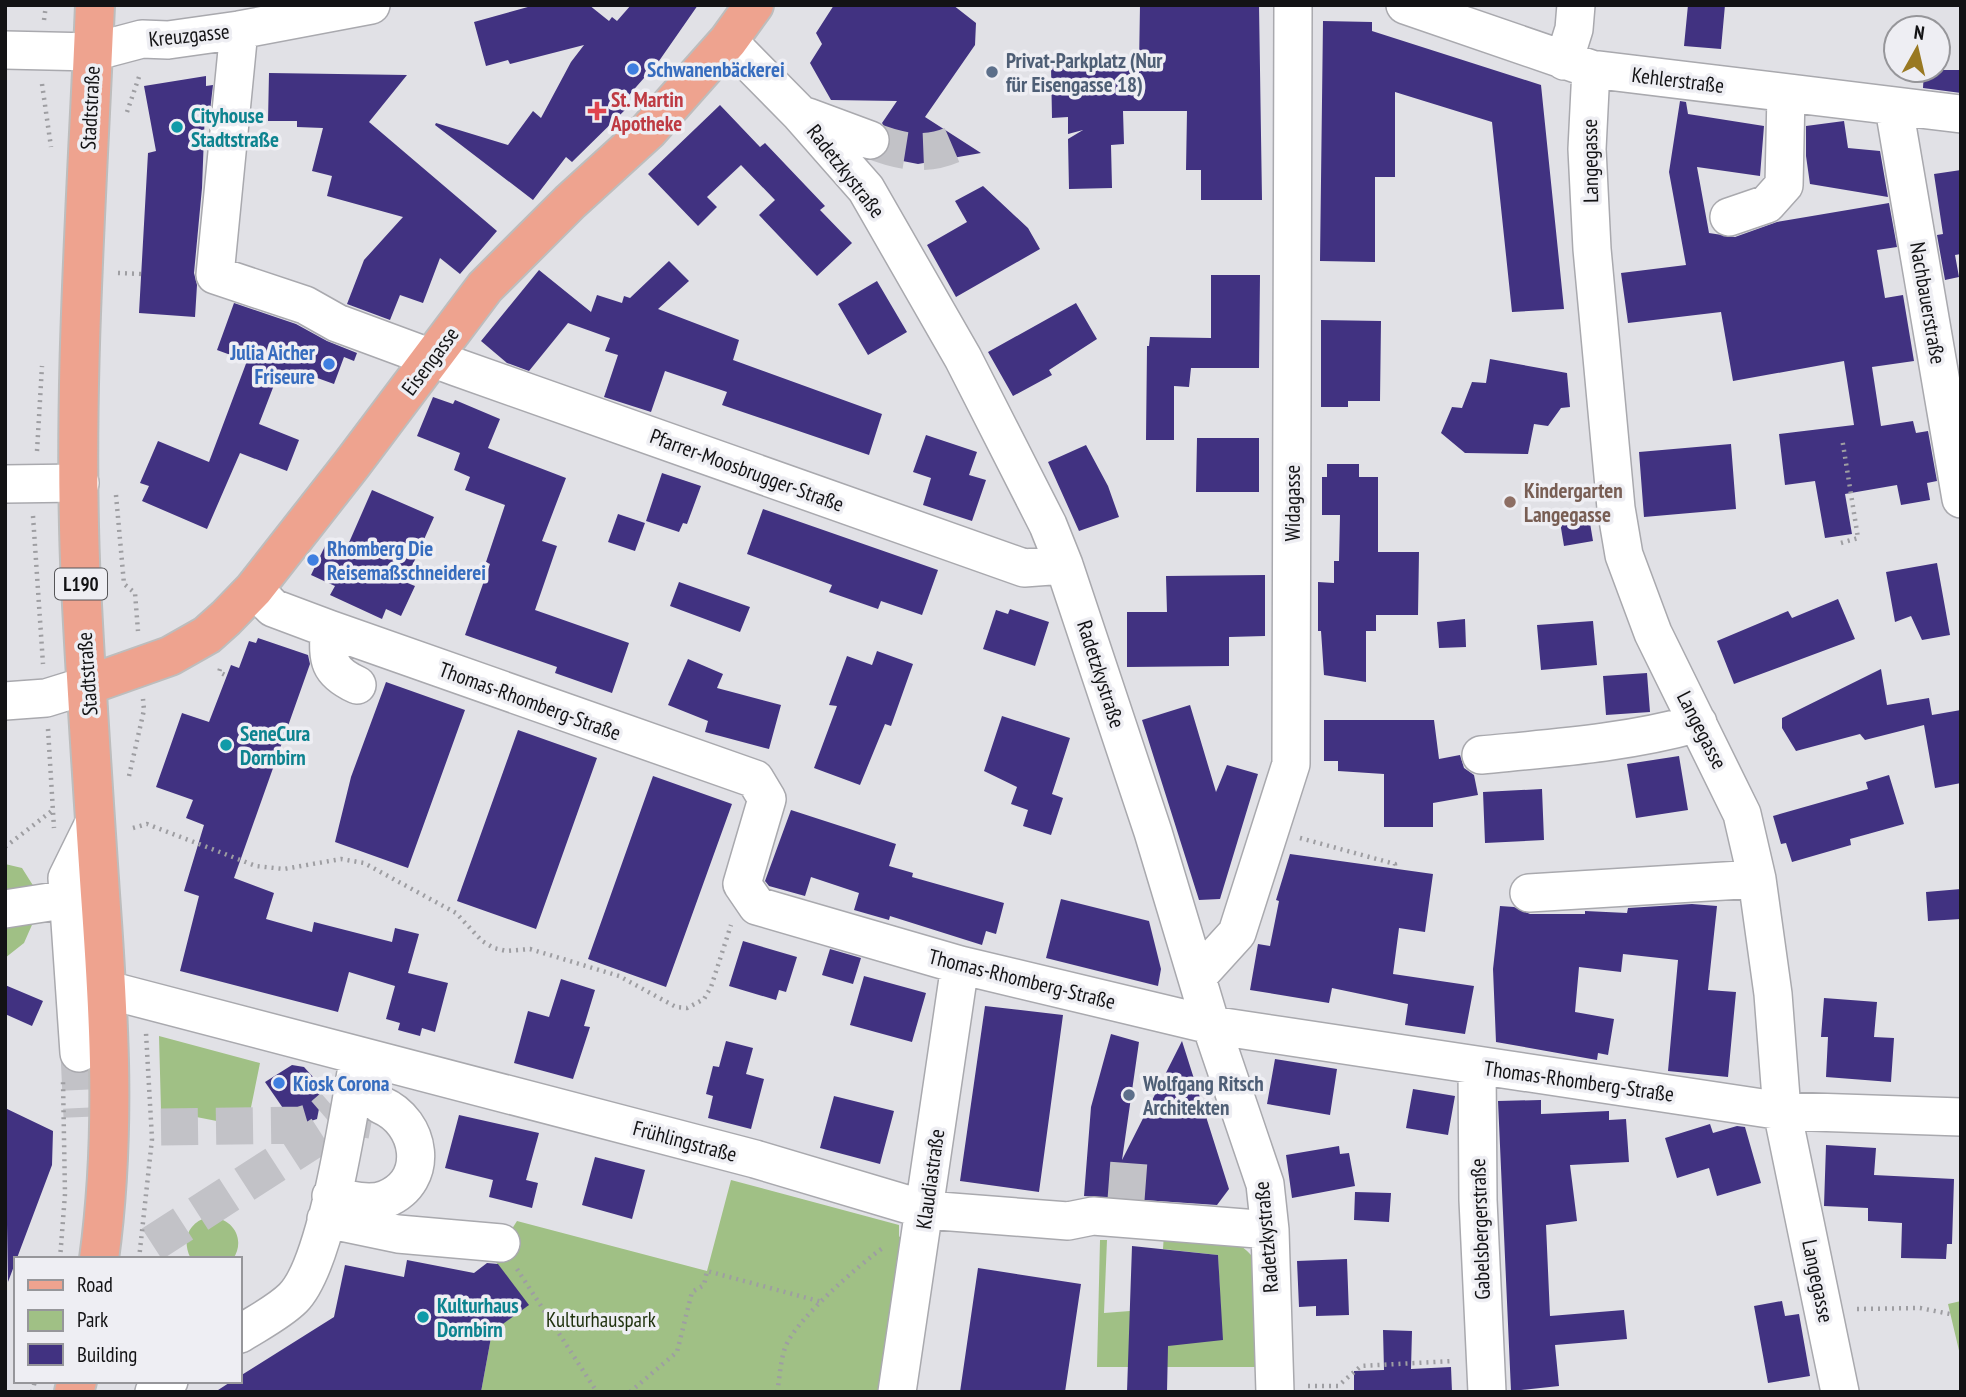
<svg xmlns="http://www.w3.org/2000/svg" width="1966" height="1397" viewBox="0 0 1966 1397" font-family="'PT Sans Narrow',sans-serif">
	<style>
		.green { fill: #a0c085 }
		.building { fill: #413281 }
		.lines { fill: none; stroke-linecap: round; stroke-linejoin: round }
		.minor-tunnel { stroke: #c2c2c7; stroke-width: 37; stroke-dasharray: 37 18; stroke-linecap: butt }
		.minor-casing { stroke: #a9a9ae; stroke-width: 40 }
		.major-casing { stroke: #bdbdbd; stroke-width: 42 }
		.path { stroke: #9e9ea2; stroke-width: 4.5; stroke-dasharray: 2 5; stroke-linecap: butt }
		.minor { stroke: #fff; stroke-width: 37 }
		.major { stroke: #eea38f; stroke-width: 38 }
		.shop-dot { fill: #3f7fe0; stroke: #eeeef3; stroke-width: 2.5 }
		.service-dot { fill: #5c6f8a; stroke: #eeeef3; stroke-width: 2.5 }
		.health-dot { fill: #e0444e; stroke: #eeeef3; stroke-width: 2.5 }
		.culture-dot { fill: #0f9aa8; stroke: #eeeef3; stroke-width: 2.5 }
		.education-dot { fill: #8d6e63; stroke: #eeeef3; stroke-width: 2.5 }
		.labels { text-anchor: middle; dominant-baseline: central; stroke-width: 7; stroke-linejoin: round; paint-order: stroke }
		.shield { fill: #eeeef3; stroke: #555558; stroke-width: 2 }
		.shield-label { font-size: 19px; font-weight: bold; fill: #131315 }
		.street-label { font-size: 21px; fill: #131315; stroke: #eeeef3 }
		.service-label { font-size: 21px; font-weight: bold; fill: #4e5e75; stroke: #eeeef3; text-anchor: start }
		.shop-label { font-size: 21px; font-weight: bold; fill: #366cbe; stroke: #eeeef3; text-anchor: start }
		.health-label { font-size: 21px; font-weight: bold; fill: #be3a42; stroke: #eeeef3; text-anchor: start }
		.culture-label { font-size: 21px; font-weight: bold; fill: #0d838f; stroke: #eeeef3; text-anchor: start }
		.education-label { font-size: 21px; font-weight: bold; fill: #785e54; stroke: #eeeef3; text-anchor: start }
		.park-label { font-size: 21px; fill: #1f310d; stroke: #eeeef3 }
	</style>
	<rect width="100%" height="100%" fill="#e1e1e6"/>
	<path class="green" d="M5,864L22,868L34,887L5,897Z
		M35,918L24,943L5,958V921Z
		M159,1036L260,1063L247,1127L161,1110Z
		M731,1180L899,1225V1237L912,1229L882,1392H481L492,1332L528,1305L493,1258L517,1221L707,1271Z
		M208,1217C231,1216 247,1238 233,1259L190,1257C182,1239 188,1223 208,1217Z
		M1164,1233C1192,1236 1232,1232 1251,1255L1261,1367H1097L1100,1240H1107L1104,1313L1130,1311L1222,1339L1218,1255L1163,1249Z
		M1961,1301V1359L1948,1304Z"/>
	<path class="building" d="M535,5H589L609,21L612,17L617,21L631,5H698L659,61L622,103L627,108L572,162L566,157L533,200L435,125L436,123L508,145L533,111L541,118L571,62L584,45L510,64L508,60L486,66L474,22Z
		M834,5H953L976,23L975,45L925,117L981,153L918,164L882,157L889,148L891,137L882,123L897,101L831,100L810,63L822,44L816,33Z
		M1140,5H1259L1262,200H1201V170H1186L1187,111H1123L1124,144L1111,145L1112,188L1069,189L1068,139L1083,130L1068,134V117L1052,118L1051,66H1139Z
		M1688,5H1725L1721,49L1684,46Z
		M1323,21L1372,22V31L1541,85L1564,309L1512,312L1492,122L1395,92V177H1375V262L1320,261Z
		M1924,70H1961V93L1923,88Z
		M269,73L407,75L369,122L497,231L460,274L440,258L423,303L400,295L390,320L347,304L364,260L403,217L327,196L332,176L312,171L323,128L297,127V121H268Z
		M206,76V86L213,85L210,111L205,110L202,188L194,273L197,285L195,317L139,313L148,153L156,151L144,86Z
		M1680,101L1686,102L1688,114L1764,126L1760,176L1697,167L1709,233L1735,237L1777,222L1889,203L1897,247L1877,250L1885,298L1903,295L1914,361L1872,367L1881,426L1913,421L1916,433L1928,431L1937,481L1927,483L1930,500L1901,505L1897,485L1845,494L1852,534L1825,538L1815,481L1785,485L1779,434L1854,425L1844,361L1733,381L1721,312L1628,323L1621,273L1686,265L1669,172Z
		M720,105L760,147L765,143L825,206L820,210L852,243L817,276L759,215L775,200L741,165L707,197L717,207L698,226L648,174Z
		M1844,121L1848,148L1880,151L1888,197L1810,184L1806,156V126Z
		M1961,170V254L1955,255L1959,277L1945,280L1937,235L1943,234L1934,174Z
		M983,186L1028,228L1040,249L956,297L927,245L967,222L955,201Z
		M669,261L689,281L658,309L739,340L733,360L882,414L869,455L722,405L727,392L665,371L651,412L604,397L618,355L605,351L610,338L568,323L529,371L507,363L481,341L539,270L591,312L597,295L622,303L624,296L630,298Z
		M1211,275H1260L1259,368H1191L1189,387L1174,386V440H1146L1147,346H1149L1150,337L1211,338Z
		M877,281L907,332L868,355L838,304Z
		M234,303L296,324L327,341L357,353L354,361L344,357L334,384L309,375L307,382L279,372L259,424L299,440L287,471L240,453L207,529L142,501L149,486L140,483L158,441L209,462L247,361L217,350Z
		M1076,303L1097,339L1049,370L1052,375L1013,396L988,352Z
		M1321,320L1381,321L1380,401H1348V407H1321Z
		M1490,359L1567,373L1570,407L1561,408L1548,426L1534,424L1528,454L1465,453L1441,433L1452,407L1462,408L1472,382L1486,383Z
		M433,397L453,404L455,400L500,419L488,448L566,478L542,541L557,546L535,610L629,643L612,693L555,673L557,667L465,635L490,564L486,562L505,505L465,490L470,477L454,470L460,453L417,436Z
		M926,435L977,452L969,475L986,480L972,521L923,505L931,478L913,472Z
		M1197,438H1259V492H1196Z
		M1731,444L1736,509L1644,517L1639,452Z
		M1086,445L1108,486L1119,517L1079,531L1048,462Z
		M1327,464H1359V477H1378V552H1419L1418,615H1376V631H1366V682L1324,675L1321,631H1318V582L1334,583V561H1339L1340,515H1322V477H1327Z
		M662,473L701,486L687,524L683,523L679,532L646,521Z
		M372,490L434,517L405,582L415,586L401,616L386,609L382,619L330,595L335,586L311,575L325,546L344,554Z
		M763,509L938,570L922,615L881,601L878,609L829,592L832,585L747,554Z
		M618,514L645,523L635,551L608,542Z
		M1589,517L1593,541L1564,546L1560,522Z
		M1937,563L1950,635L1922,640L1911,616L1895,622L1886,572Z
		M1265,575V636L1229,637V666L1127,667V612H1167L1166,576Z
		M679,582L750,607L740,632L670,606Z
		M1838,599L1855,639L1734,684L1717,641L1788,611L1792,618Z
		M1010,609L1049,622L1035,666L983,649L996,610L1008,614Z
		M1465,619L1466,647L1439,648L1437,622Z
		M1593,621L1597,665L1541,670L1537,625Z
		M258,638L308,655L310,664L234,878L274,893L266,919L312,932L314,922L392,942L395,928L419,934L408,973L448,983L435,1032L422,1028L420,1036L398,1030L400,1023L386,1019L395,986L349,972L338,1012L180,971L199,896L184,891L204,825L186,818L193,800L156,787L182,713L209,722L231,665L239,668L249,641L256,643Z
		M877,651L913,664L891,726L885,724L860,785L814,768L837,706L829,705L847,656L872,665Z
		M688,659L723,674L717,688L781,705L769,749L705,732L708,721L668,705Z
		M1881,669L1887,705L1929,698L1932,715L1961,710V783L1935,788L1924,725L1865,740L1860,734L1796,751L1782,728V718Z
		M1647,673L1650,712L1606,715L1603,676Z
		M386,682L465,710L408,868L335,842L351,777Z
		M1190,705L1216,792L1227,765L1258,774L1220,899L1199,900L1142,720Z
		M1002,716L1070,738L1052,794L1063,798L1051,835L1023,826L1028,810L1011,804L1017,787L984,771Z
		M1324,720H1434L1439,759L1460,755L1464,768L1474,775L1478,795L1433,803V827H1384V774L1338,771V761H1324Z
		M518,730L597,758L536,929L457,901Z
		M1679,756L1688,810L1636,818L1627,764Z
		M1889,775L1904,824L1850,839L1851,845L1792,862L1786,843L1781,844L1773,816L1868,789L1866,782Z
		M653,776L732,804L666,987L588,959Z
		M1542,789L1544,840L1485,843L1483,792Z
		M791,810L896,844L889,866L913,873L912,877L1004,903L996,934L986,931L982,945L890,916L889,920L854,910L859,893L811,877L805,896L769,886L765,881Z
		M1290,854L1433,874L1425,932L1399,928L1393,974L1474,986L1465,1034L1405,1025L1408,1004L1332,988L1329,1003L1250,990L1258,944L1270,946L1279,901L1276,900Z
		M1961,889V919L1928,921L1926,892Z
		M1061,899L1149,921L1161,969L1158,986L1046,958Z
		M1692,904L1717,906L1708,990L1736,992L1728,1077L1668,1071L1678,960L1623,954L1621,972L1579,967L1575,1012L1614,1019L1608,1055L1598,1053L1597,1060L1496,1042L1493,969L1500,906L1514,907L1530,914H1585V911L1627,913L1628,908Z
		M743,941L797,957L786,992L779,990L776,1000L729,986Z
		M830,949L861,958L853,984L822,975Z
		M864,976L926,993L912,1042L850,1025Z
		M561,979L595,990L584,1026L590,1027L573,1079L514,1063L528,1011L549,1017Z
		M5,985L43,1001L32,1026L5,1014Z
		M1824,998L1877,1002L1874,1037L1894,1038L1891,1082L1826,1077L1828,1037H1821Z
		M985,1006L1063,1015L1039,1192L960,1181Z
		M1111,1034L1139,1042L1122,1160L1182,1041L1229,1189L1217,1205L1084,1196L1091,1107Z
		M726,1041L753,1048L746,1074L764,1079L751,1129L708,1118L713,1096L706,1094L713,1066L719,1067Z
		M1275,1059L1337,1069L1330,1115L1267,1104Z
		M292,1065L304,1067L323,1088L317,1119L311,1121L309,1146L265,1082Z
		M1413,1089L1455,1096L1448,1135L1406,1128Z
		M834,1096L894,1111L880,1164L820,1148Z
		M1541,1100V1114L1609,1111V1120L1626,1119L1629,1162L1570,1165L1577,1221L1546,1225L1550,1316L1624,1310L1627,1339L1555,1345L1559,1386L1511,1391L1498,1101Z
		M5,1108L53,1131L52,1165L8,1282Z
		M459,1115L539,1133L526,1180L538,1183L532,1208L489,1197L493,1180L445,1168Z
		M1710,1124L1713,1133L1737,1126L1745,1127L1761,1183L1717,1196L1709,1168L1677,1178L1665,1138Z
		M1826,1145L1876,1148L1874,1175L1954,1179L1952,1244H1947L1946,1259L1901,1258L1902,1223L1868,1221V1208L1824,1206Z
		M1339,1146L1340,1154L1349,1153L1355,1186L1292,1198L1286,1155Z
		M595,1157L645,1170L632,1219L582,1205Z
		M1355,1192L1391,1193L1389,1222L1354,1220Z
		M1132,1246L1218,1255L1223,1340L1168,1346L1167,1392H1127Z
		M1347,1259L1349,1315L1316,1316V1306L1299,1307L1297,1261Z
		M407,1260L474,1273L487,1263L498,1264L529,1305L492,1332L481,1392H215L232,1381H240V1376L334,1317L345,1265L404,1277Z
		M978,1268L1081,1284L1065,1392H960Z
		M1782,1301L1785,1316L1799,1314L1810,1376L1768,1383L1754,1306Z
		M1383,1330L1412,1331L1411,1369L1451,1367L1452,1392H1354V1371L1384,1370Z"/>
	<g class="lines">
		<path class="minor-tunnel" d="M870,140C898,151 924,157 952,145
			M79,1053L82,1117
			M161,1127L301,1125L318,1120L333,1107
			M1126,1200L1129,1160
			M152,1244L333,1127L354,1117L376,1121"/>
		<g class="minor-casing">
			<path id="minor" d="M1405,5L1591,69L1961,114
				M239,30L215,275L305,305L337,323L456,367L1024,568L1064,565
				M728,41L800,114L866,189L963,358L1048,525L1064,565L1153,832L1211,1025L1265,1184L1270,1230L1275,1392
				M5,50L93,52L142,39L168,40L239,30L371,5
				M1564,61L1574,29L1576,5
				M1591,69L1587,149L1592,249L1616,508L1624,555L1653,633L1742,814L1757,879L1773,994L1782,1111L1840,1392
				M1894,108L1961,499
				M808,117L870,140
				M1729,217L1767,204L1784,185L1786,94
				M5,484L80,483
				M254,589L273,608L329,629L755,779L767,799L742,884L757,906L960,965L1211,1025L1782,1111L1961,1117
				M329,629C328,660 327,671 357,685
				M5,701L46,698L88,685
				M1481,755C1554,748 1628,743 1698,723
				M1529,893L1757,879
				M5,909L69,899L89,915
				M1197,977L1237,933L1291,764L1293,5
				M108,990L755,1159L926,1210L1068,1221L1093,1216L1270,1230
				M79,1053L67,878L95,821
				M1477,1066L1478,1200L1487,1392
				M331,1196C348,1199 369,1206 386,1199C431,1180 421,1122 381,1105
				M326,1219L398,1234L501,1243
				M240,1334C257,1323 279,1312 293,1298C328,1263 349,1109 359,1056
				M154,1392L169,1381
				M897,1392L960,965"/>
		</g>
		<g class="major-casing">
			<path id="major" d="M95,5C87,198 72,392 81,585C86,688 93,791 100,894C109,1018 116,1135 99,1259
				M88,685L170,656L207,635L226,618L254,589L352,464L485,287L570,202L648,131L728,41L754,5
				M74,1392L77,1381"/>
		</g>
		<path class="path" d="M44,20L46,5
			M42,84L51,147
			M127,112L140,74
			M118,273L142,274
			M37,451L42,366
			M116,495L124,584L135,593L138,631
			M33,516L43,664
			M1841,543L1858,538L1842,438
			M220,669L219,672L227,676
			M48,729L54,828
			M129,776L144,710L143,699
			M133,828L147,824L256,866L284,869L341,859L364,863L456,913L482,941L494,948L506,951L530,949L619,976L676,1007L687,1008L704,999L711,987L731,925
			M1300,838L1395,864V869
			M5,847L53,810
			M60,1259L65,1194L63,1081
			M139,1259L152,1139L146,1033
			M517,1269L597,1392
			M1857,1309L1920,1308L1950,1314
			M1308,1386H1338L1361,1366L1452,1361
			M32,1392L35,1381
			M630,1392L677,1352L692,1292L704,1285L707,1271L822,1302
			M777,1392C780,1378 780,1362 785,1348C794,1321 860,1264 884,1247"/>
		<use href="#minor" class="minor"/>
		<use href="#major" class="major"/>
	</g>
	<g class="shop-dot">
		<circle cx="633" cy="69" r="7"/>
		<circle cx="329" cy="364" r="7"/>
		<circle cx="313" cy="560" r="7"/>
		<circle cx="279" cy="1083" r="7"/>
	</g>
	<g class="service-dot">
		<circle cx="992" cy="72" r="7"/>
		<circle cx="1129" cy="1095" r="7"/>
	</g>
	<path class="health-dot" d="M593.5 100.5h7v7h7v7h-7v7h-7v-7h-7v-7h7z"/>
	<g class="culture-dot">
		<circle cx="177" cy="127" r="7"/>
		<circle cx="226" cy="745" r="7"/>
		<circle cx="423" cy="1317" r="7"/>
	</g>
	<circle class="education-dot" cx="1510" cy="502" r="7"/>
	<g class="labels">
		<rect class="shield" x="55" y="568.5" width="52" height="31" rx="5"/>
		<g class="shield-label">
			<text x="81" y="584">L190</text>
		</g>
		<g class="street-label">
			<text transform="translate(189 35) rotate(-6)">Kreuzgasse</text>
			<text transform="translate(1678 80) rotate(7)">Kehlerstraße</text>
			<text transform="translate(90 108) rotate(-87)">Stadtstraße</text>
			<text transform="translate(1590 161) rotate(-91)">Langegasse</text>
			<text transform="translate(846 171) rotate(52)">Radetzkystraße</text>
			<text transform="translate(1928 303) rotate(80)">Nachbauerstraße</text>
			<text transform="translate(430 361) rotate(-53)">Eisengasse</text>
			<text transform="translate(747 470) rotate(20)">Pfarrer-Moosbrugger-Straße</text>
			<text transform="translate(1292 503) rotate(-90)">Widagasse</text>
			<text transform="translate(87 674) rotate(-94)">Stadtstraße</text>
			<text transform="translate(1101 674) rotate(72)">Radetzkystraße</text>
			<text transform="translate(530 701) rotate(20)">Thomas-Rhomberg-Straße</text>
			<text transform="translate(1702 730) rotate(63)">Langegasse</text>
			<text transform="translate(1022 979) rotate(14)">Thomas-Rhomberg-Straße</text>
			<text transform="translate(1579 1081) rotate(8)">Thomas-Rhomberg-Straße</text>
			<text transform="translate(685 1141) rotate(15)">Frühlingstraße</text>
			<text transform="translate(930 1179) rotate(-82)">Klaudiastraße</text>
			<text transform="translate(1480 1229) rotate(-92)">Gabelsbergerstraße</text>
			<text transform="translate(1266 1237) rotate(-95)">Radetzkystraße</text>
			<text transform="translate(1818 1281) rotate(78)">Langegasse</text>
		</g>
		<g class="service-label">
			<text x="1006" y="60">Privat-Parkplatz (Nur<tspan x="1006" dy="24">für Eisengasse 18)</tspan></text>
			<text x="1143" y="1083">Wolfgang Ritsch<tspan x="1143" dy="24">Architekten</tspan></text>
		</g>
		<g class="shop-label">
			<text x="647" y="69">Schwanenbäckerei</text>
			<text x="315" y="352" text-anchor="end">Julia Aicher<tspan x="315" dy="24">Friseure</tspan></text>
			<text x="327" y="548">Rhomberg Die<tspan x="327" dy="24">Reisemaßschneiderei</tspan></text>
			<text x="293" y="1083">Kiosk Corona</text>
		</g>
		<g class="health-label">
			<text x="611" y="99">St. Martin<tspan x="611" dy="24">Apotheke</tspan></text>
		</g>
		<g class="culture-label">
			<text x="191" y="115">Cityhouse<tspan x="191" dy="24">Stadtstraße</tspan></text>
			<text x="240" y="733">SeneCura<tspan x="240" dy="24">Dornbirn</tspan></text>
			<text x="437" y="1305">Kulturhaus<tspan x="437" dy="24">Dornbirn</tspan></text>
		</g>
		<g class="education-label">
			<text x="1524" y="490">Kindergarten<tspan x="1524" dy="24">Langegasse</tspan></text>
		</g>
		<g class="park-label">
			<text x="601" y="1319">Kulturhauspark</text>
		</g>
	</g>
	<rect width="1966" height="1397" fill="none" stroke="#131315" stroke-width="14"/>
	<rect x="14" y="1257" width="228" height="126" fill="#eeeef3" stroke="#96969a" stroke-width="2"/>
	<rect x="28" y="1280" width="35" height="10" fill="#eea38f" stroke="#96969a" stroke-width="2"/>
	<text x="77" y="1292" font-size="21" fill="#131315">Road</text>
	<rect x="28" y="1310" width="35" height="21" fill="#a0c085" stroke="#96969a" stroke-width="2"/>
	<text x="77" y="1327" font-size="21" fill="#131315">Park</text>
	<rect x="28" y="1344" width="35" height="21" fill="#413281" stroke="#96969a" stroke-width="2"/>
	<text x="77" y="1362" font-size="21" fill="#131315">Building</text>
	<g transform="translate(1917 49) rotate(8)"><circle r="33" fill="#eeeef3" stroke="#96969a" stroke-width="2"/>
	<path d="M0-5L12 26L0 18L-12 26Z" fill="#997922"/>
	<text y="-10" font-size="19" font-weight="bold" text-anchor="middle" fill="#131315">N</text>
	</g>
</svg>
